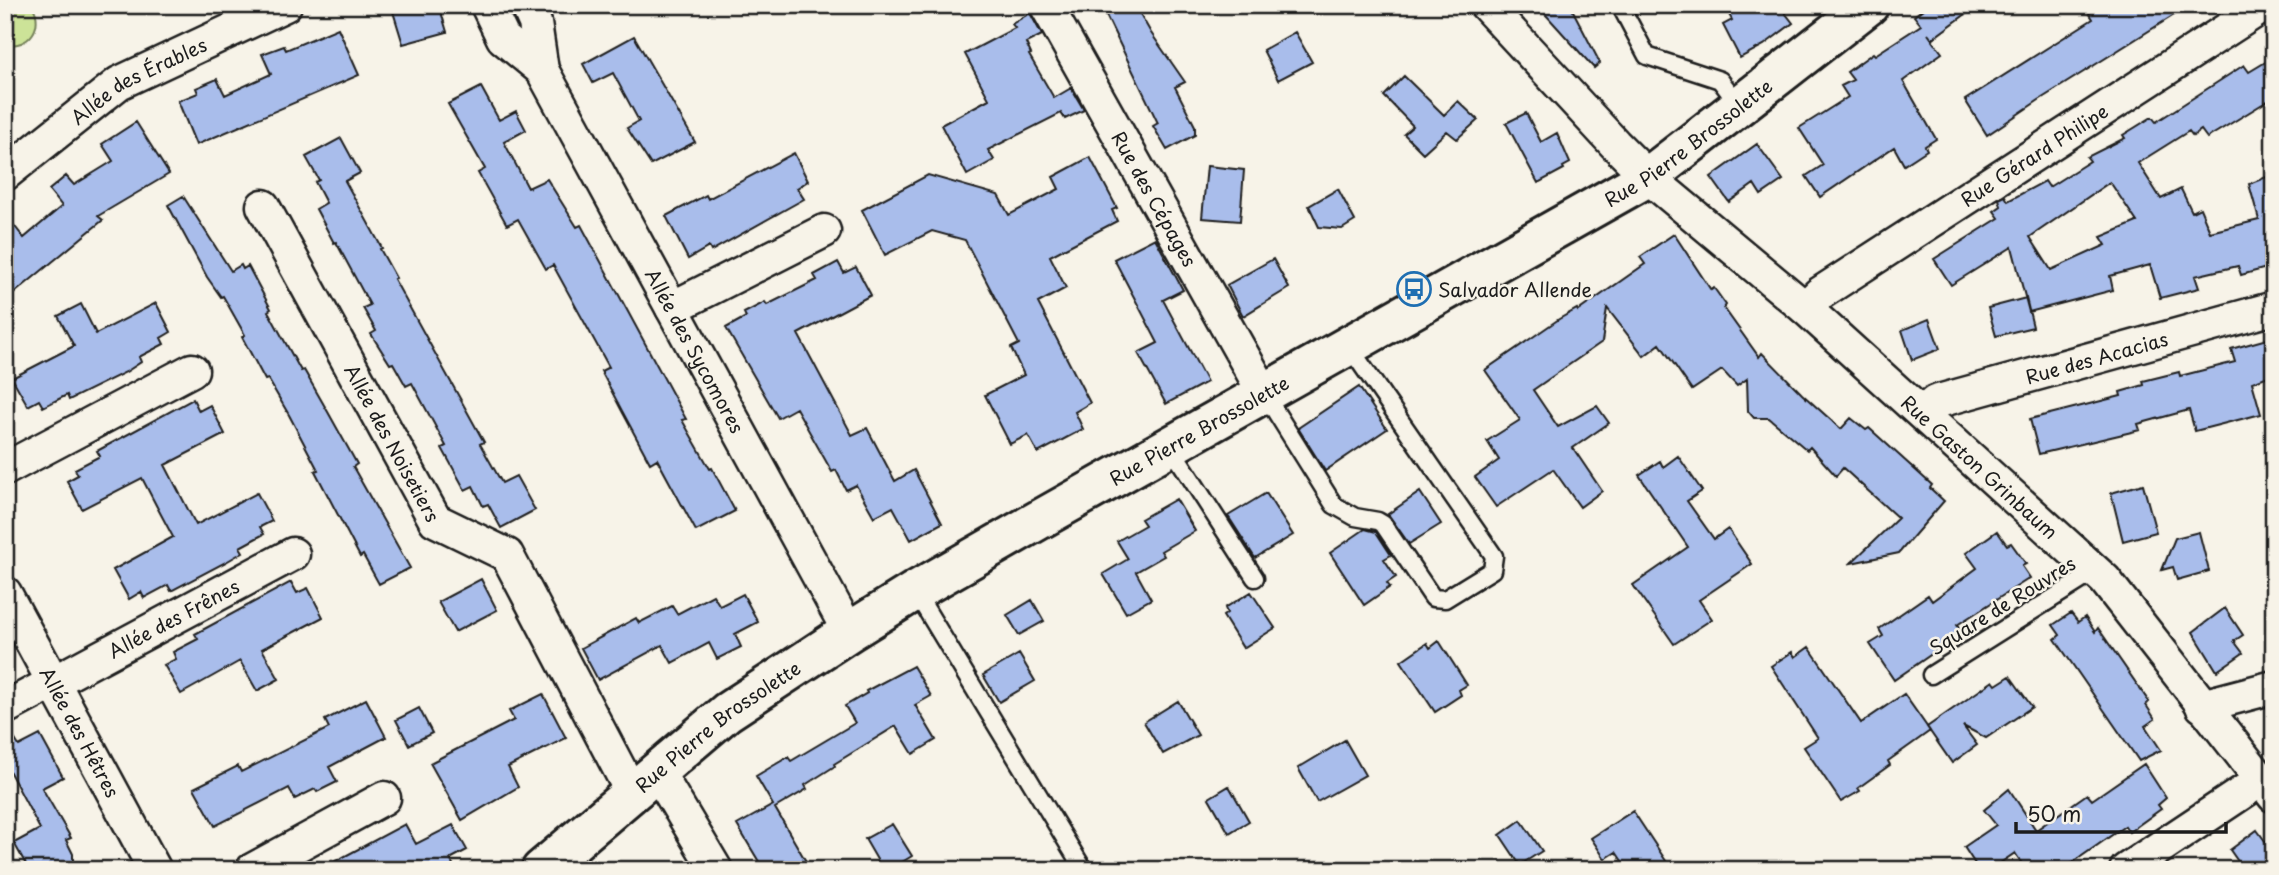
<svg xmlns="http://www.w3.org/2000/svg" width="2279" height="875" viewBox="0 0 2279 875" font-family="'Playpen Sans',sans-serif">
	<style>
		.green { fill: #cce398; stroke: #74805a; stroke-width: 2 }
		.building { fill: #a9bdeb; stroke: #1c1c1c; stroke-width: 2; fill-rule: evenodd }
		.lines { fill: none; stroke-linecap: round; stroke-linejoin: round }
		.lane-casing { stroke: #1c1c1c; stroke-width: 21 }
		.street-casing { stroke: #1c1c1c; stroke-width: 37 }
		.secondary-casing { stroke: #1c1c1c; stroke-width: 44 }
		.lane { stroke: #f7f3e8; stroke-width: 16 }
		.street { stroke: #f7f3e8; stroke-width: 32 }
		.secondary { stroke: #f7f3e8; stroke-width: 38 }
		.labels { text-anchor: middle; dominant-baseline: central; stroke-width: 5; stroke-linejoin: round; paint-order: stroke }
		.street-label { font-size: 19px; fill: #1c1c1c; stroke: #f7f3e8 }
		.poi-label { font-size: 19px; fill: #1c1c1c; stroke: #f7f3e8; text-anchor: start }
	</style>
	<rect width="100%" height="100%" fill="#f7f3e8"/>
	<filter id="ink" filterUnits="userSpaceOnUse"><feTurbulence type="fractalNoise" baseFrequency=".0143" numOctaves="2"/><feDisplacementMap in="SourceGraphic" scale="14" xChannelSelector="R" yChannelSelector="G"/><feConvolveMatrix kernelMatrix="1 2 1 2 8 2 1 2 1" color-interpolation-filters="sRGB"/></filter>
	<g filter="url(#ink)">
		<path class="green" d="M5,5H32C45,26 29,49 5,44Z"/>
		<path class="building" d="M391,5H439L447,32L403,44Z
			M1101,5H1135L1151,33L1185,82L1175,87L1195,126V135L1167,150L1153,126L1158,123Z
			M1537,5H1570L1600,63L1594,68Z
			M1724,5H1779L1793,23L1764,45L1740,58L1723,25L1732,20Z
			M1928,5H1978L1932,39L1928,34L1942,53L1903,81L1936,139L1925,146L1927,150L1904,165L1894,147L1820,197L1806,176L1823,165L1799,128L1848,97L1841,86L1853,80L1847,72L1873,53L1875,55L1921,25L1914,16Z
			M2084,5H2190L2039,100L1987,135L1965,100L2093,19Z
			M1030,13L1042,35L1026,43L1031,54L1029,55L1054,98L1071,88L1084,110L1065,119L1061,113L988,150L994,160L967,175L941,125L989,99L965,54L1015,28L1012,24Z
			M338,28L359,75L196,145L178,101L198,93L196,88L217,79L225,95L271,74L262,54L284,46L286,50Z
			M1295,32L1312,62L1278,80L1263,50Z
			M634,36L695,142L651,165L627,128L639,121L613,73L593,83L583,64Z
			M2274,57V97L2207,138L2201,130L2193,136L2189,131L2138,163L2161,199L2181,189L2192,212L2200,208L2210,232L2259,220L2249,184L2274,174V266L2241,275L2238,266L2195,276L2199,288L2160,298L2150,265L2110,276L2113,290L2029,312L2012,247L1951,285L1934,259L1999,218L1994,211L2001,206L1999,199L2005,196L2008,201L2045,181L2049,187L2090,161L2087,157L2125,138L2123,135L2152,117L2156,122L2244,65L2249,72ZM2110,182L2137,222L2101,237L2106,245L2051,270L2030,237Z
			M1404,76L1444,115L1458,101L1478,120L1457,139L1447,131L1423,153L1404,134L1413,126L1384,96Z
			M481,87L499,120L516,111L526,130L504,142L528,188L547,179L577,227L581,225L686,419L682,420L710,469L712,468L735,511L696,531L657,459L650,463L622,411L601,371L609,367L553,265L546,269L518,219L507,225L478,173L485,169L448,104Z
			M1526,113L1541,142L1557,133L1570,163L1563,167L1564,169L1538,183L1506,123Z
			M136,122L169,174L98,216L103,220L5,301V214L24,238L62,206L49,190L66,176L74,185L113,161L102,144Z
			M341,138L360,173L345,181L382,248L380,249L396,278L394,279L484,442L480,444L502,483L516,476L535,510L501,528L488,504L483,506L473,486L465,490L442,448L446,446L412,383L406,386L393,363L390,364L371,334L376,331L363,308L370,305L336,242L334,243L316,209L326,203L315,182L319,180L306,157Z
			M1757,144L1783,180L1761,195L1754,184L1729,202L1711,177Z
			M794,153L808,181L797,188L804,199L711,251L709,247L688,259L666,216L706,195L708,199Z
			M1090,157L1117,208L1112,210L1117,221L1050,256L1066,288L1038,303L1090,403L1075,412L1083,429L1038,453L1028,435L1010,444L985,395L1024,375L1011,348L1019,344L965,240L932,231L885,255L862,210L928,175L998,195L1009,215L1059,189L1053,177Z
			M1207,166L1244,170L1240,221L1202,218Z
			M1338,189L1355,221L1342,229L1319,227L1309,206Z
			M183,196L231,271L241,265L243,269L248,266L271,309L268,311L301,371L304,370L328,412L357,464L353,467L410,568L379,584L363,555L360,557L315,471L318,470L289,415L268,379L265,380L242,337L245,335L223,296L221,297L207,277L168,205Z
			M1674,234L1711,290L1714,288L1726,305L1724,308L1759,357L1762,353L1802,394L1841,429L1851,418L1866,430L1869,428L1932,485L1930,488L1944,501L1899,553L1851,563L1898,518L1843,468L1836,476L1810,447L1807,450L1769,418H1754L1748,411L1747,379L1737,386L1722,370L1692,390L1660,344L1644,356L1607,308L1602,342L1533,390L1558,427L1597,406L1609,423L1573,448L1602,491L1580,507L1553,469L1496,507L1475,477L1499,460L1487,441L1520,420L1485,370L1559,319L1577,309L1578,311L1645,264L1640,257Z
			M1155,238L1183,290L1163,300L1207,382L1166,404L1138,353L1158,343L1114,259Z
			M1273,259L1289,288L1243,316L1227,285Z
			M838,262L844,273L856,267L871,295L798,334L852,435L867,428L895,481L914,470L942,523L911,540L893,507L874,517L856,485L846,490L836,470L832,472L796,408L778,418L726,328L746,317L744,313L765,302L767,305L817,280L814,275Z
			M2026,298L2033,327L1996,336L1988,308Z
			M156,303L171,332L161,338L164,344L139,357L141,362L126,372L69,400L67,395L43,407L39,400L28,406L12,378L74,346L58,316L81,304L96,334Z
			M1929,319L1940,349L1912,360L1902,330Z
			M2274,337V374L2252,382L2261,414L2195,431L2189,410L2138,424L2140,430L2039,454L2030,419L2121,396L2120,392L2144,385L2143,381L2179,372L2180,376L2235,362L2231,349Z
			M1359,387L1387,429L1325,471L1298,428Z
			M193,399L199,411L210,405L225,434L165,465L196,525L257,493L272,521L260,527L264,534L240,547L243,552L226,562L171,591L168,585L144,598L141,592L129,599L113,570L173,537L157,507L142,478L82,509L67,481L78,475L75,469L100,456L97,451Z
			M1678,456L1702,491L1687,501L1714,539L1728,529L1752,564L1699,600L1712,619L1674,644L1633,585L1688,547L1639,475L1660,461L1663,467Z
			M2143,484L2156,532L2123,541L2111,493Z
			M1420,492L1441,524L1409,544L1388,514Z
			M1266,493L1293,535L1255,558L1228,516Z
			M1176,499L1195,531L1161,551L1164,556L1136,572L1151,599L1126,613L1103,574L1128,559L1117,541L1145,525L1141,519Z
			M1365,529L1376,532L1391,555L1384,559L1396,577L1387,583L1390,587L1364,605L1330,553Z
			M1997,531L2007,545L2011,543L2026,564L2022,566L2030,578L1957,625L1962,633L1894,680L1870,644L1883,636L1879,629L1928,595L1932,601L1977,568L1966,553Z
			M2199,532L2209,571L2177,580L2173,567L2162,570L2175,538Z
			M481,579L497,610L455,632L438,602Z
			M291,582L297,593L308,588L323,617L262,649L279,679L257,691L240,661L181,694L164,665L176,659L173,652L198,639L195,634Z
			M1251,592L1275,628L1243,648L1223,616L1227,613L1225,608Z
			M743,594L758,622L735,634L741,647L717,659L709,643L672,663L662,645L598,680L581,648L636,618L639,623L672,606L677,614L713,595L720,606Z
			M1032,600L1044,621L1019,635L1007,615Z
			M2225,608L2243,635L2234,641L2243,653L2217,671L2193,632Z
			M2071,613L2078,622L2085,617L2095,632L2098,628L2149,702L2146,705L2155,719L2145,726L2161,750L2139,761L2055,639L2060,635L2053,625Z
			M1439,641L1467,685L1459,690L1461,695L1435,712L1401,661L1427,643L1430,648Z
			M1809,647L1861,723L1904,694L1930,731L1888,761L1890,765L1858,788L1860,791L1841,802L1804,747L1818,738L1771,666L1792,652L1795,657Z
			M1019,654L1035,681L999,702L983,675Z
			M913,666L931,696L915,705L936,740L913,754L896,726L834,764L835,766L805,785L807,789L775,808L811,870H764L737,825L773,805L756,776L788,757L791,761L855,723L845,706L867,693L866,691Z
			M2010,676L2032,707L1986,738L1963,726L1977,745L1952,763L1927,727L1993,681L1996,685Z
			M543,694L566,738L508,767L518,787L462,820L430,763L514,720L509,711Z
			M366,699L386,737L329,767L337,782L317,792L315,789L295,799L289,788L215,826L194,788L238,766L241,772L329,728L325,720Z
			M1178,701L1198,735L1163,754L1144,722Z
			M419,708L432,733L409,745L396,720Z
			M40,735L63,777L42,788L71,838L66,840L73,854V863L60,870H29L14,843L40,829L5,763V743L14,738L19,746Z
			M1345,740L1365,775L1317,802L1298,768Z
			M2144,764L2166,798L2158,805L2161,809L2129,832L2125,826L2062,870H2026L2015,853L1990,870H1979L1964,847L1996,825L1984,810L2009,789L2036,830L2087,794L2092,800Z
			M1229,786L1249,821L1229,833L1209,798Z
			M1633,811L1672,870H1628L1616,852L1605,859L1591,838Z
			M1521,820L1542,851L1520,865L1500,835Z
			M405,824L416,844L453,825L467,850L450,859L456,870H319Z
			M892,824L912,856L889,870H883L865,839Z
			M2257,830L2274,853V870H2244L2230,850Z"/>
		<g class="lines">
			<g class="lane-casing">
				<path id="lane" d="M1620,5L1647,56L1720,80L1740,106
					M1264,393L1334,505L1355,517L1378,521L1383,524L1433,598L1445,599L1492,570L1494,556L1348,345
					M1170,446L1255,578
					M915,591L1084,870
					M1931,675L2096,571"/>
			</g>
			<g class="street-casing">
				<g id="street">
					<path d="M487,5L503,38L542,70"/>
					<path id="s1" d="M527,5L535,23L542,70L849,632"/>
					<path id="s2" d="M1046,5L1264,393"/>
					<path id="s3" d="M1486,5L1615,144L1648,177L1805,308L2105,580L2274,796"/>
					<path id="s4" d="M5,174L119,83L285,5"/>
					<path id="s5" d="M263,206L435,520L507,555L632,793"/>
					<path d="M672,308L824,231"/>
					<path id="s6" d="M1805,308L1819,294L2265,5"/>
					<path id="s7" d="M1923,413L1935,402L2274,308"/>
					<path d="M5,469L192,370"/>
					<path id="s8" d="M5,593L155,870"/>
					<path d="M2202,706L2274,687"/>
					<path id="s9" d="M5,708L293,554"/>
					<path d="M657,771L716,870"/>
					<path d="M252,870L384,798"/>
					<path d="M2126,870L2261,780"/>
				</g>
			</g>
			<g class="secondary-casing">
				<g id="secondary">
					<path id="s10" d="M541,870L727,712L849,632L915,591L1037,521L1648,177L1869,5"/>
				</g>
			</g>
			<use href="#lane" class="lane"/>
			<use href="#street" class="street"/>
			<use href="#secondary" class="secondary"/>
		</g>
	</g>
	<defs>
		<g id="bus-ring" transform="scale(1.75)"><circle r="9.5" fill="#f7f3e8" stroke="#1f6fb2" stroke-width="1.5"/><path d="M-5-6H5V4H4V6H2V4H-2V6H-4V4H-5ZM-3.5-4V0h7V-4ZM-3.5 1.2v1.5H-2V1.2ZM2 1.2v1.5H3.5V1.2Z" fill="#1f6fb2"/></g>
	</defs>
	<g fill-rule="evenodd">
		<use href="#bus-ring" x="1414" y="289"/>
	</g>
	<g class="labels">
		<g class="street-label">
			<text stroke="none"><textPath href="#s4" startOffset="164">Allée des Érables</textPath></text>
			<text stroke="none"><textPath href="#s10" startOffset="1362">Rue Pierre Brossolette</textPath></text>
			<text stroke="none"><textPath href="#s6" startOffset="276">Rue Gérard Philipe</textPath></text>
			<text stroke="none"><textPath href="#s2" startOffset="222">Rue des Cépages</textPath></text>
			<text stroke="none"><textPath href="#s1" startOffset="387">Allée des Sycomores</textPath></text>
			<text stroke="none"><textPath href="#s7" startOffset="184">Rue des Acacias</textPath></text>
			<text stroke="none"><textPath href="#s10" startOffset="794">Rue Pierre Brossolette</textPath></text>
			<text stroke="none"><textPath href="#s5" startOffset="270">Allée des Noisetiers</textPath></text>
			<text stroke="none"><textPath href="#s3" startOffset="677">Rue Gaston Grinbaum</textPath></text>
			<text transform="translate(2002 605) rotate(-32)">Square de Rouvres</text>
			<text stroke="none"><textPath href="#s9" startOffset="191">Allée des Frênes</textPath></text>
			<text stroke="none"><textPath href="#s10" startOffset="228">Rue Pierre Brossolette</textPath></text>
			<text stroke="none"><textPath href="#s8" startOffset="158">Allée des Hêtres</textPath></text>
		</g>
		<g class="poi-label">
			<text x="1438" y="289">Salvador Allende</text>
		</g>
	</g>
	<rect width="2279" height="875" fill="none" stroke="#f7f3e8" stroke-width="28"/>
	<rect x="14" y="14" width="2251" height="847" fill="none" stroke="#1c1c1c" stroke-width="2.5" filter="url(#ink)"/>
	<path d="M2016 822v10h210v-10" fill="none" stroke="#1c1c1c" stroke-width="3.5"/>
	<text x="2027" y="822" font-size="21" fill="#1c1c1c" stroke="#f7f3e8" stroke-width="5" paint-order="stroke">50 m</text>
</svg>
